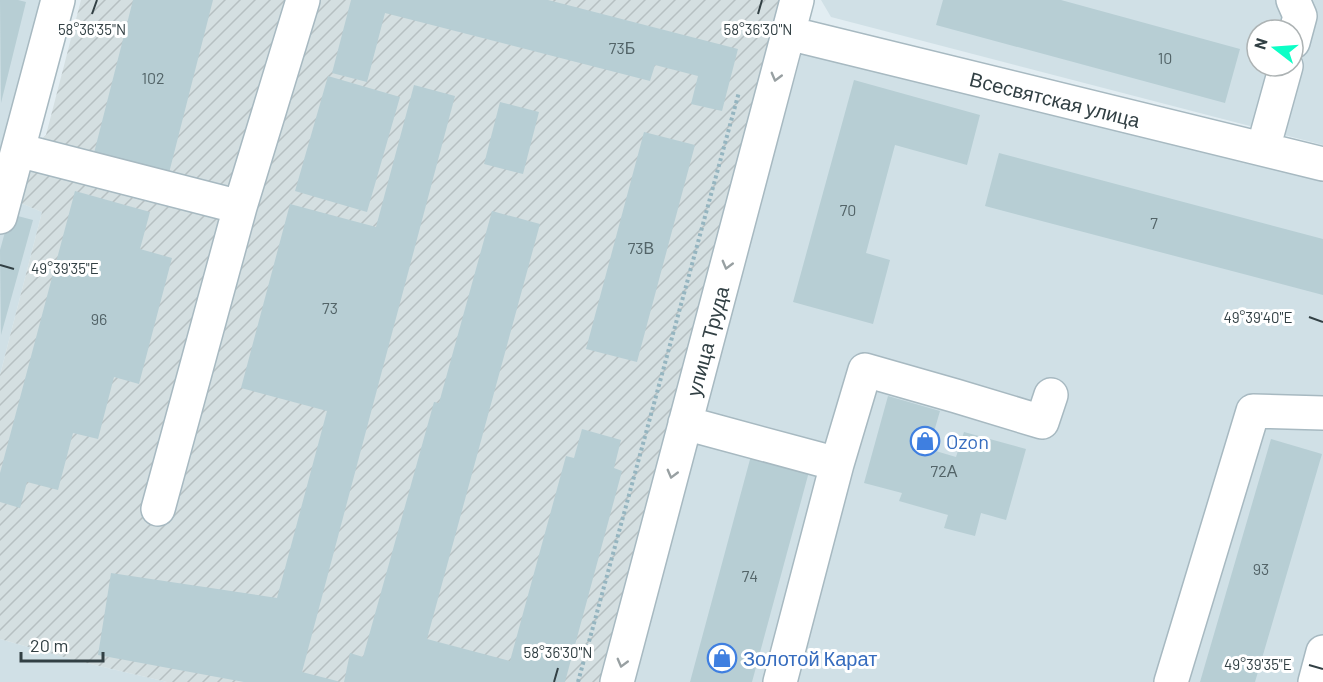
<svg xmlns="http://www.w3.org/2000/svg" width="1323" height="682" viewBox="0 0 1323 682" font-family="Barlow,sans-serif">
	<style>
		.residential { fill: #d0e0e6; fill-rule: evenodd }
		.industrial { fill: url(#industrial-furrows) }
		.building { fill: #b7ced4 }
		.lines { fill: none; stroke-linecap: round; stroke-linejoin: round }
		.minor-casing { stroke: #a7b9c1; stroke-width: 36 }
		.path { stroke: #95b5c0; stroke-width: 4; stroke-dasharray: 3 3; stroke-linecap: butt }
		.minor { stroke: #fff; stroke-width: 33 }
		.oneway { stroke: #98a0a2 }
		.ticks { fill: none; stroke: #324044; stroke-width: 2 }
		.labels { text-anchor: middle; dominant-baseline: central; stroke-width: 6; stroke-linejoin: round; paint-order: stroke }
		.number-label { font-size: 16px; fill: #536468 }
		.street-label { font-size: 20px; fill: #324044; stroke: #fff }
		.shop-label { font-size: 20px; fill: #366cbe; stroke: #fff; text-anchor: start }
		.ticks-label { font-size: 15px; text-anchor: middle; fill: #324044; stroke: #fff; stroke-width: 6; stroke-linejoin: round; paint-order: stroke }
	</style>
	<defs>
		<pattern id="industrial-furrows" width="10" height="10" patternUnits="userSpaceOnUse" patternTransform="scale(1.5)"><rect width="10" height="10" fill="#d4dfe1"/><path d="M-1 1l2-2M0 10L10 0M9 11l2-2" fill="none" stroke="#b6c0c2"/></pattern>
	</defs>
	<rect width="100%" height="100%" fill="#e2edf2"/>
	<path class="residential" d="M0,0H45L0,166Z
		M821,0H1323V145L831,17ZM1257,30H1293V66H1257Z
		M803,48L1323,182V682H632Z
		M0,194L42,212L0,375Z
		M0,639L78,661L167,682H0Z"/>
	<path class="industrial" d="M81,0H785L603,682H167L78,661L0,639V375L42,212L16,201L27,154L46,135Z"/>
	<path class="building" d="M0,0H18L26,2L1,103Z
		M133,0H213L169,173L94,153Z
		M351,0H548L738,49L722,111L691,104L698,76L655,65L650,81L385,13L367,82L332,73Z
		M943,0H1061L1240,49L1225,103L936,25Z
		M328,76L400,97L367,212L295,191Z
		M854,80L980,115L967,165L895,145L866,253L890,260L873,324L793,302Z
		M414,85L455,96L302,672L341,682H244L98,655L111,573L277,598L327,411L241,388L290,204L376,227Z
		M500,102L539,112L523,174L484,164Z
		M644,132L695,145L637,362L586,349Z
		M999,153L1323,239V295L985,206Z
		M75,191L150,212L140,249L172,258L139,384L114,377L98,439L73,433L58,490L27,482L20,508L0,502V473Z
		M492,211L540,224L427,639L510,661L566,456L574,458L582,429L621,440L614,468L622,471L565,682H344L350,653L363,657L434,402L439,403Z
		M10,214L33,220L1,335L0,250Z
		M888,396L940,411L929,449L956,457L964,432L1026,449L1006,520L981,513L975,536L944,528L948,515L899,501L902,493L864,483Z
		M1271,439L1322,454L1255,682H1200Z
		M752,452L810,468L752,682H690Z"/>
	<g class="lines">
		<g class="minor-casing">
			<path id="minor" d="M788,33L1323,164
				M1293,42L1300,16L1293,0
				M1263,149L1286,66
				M18,150L240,207
				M0,217L58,0
				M685,423L837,464L780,682
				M837,464L865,370L956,396L1042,422L1051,395
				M158,509L240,207L303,0
				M617,682L797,0
				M1171,682L1253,411L1323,413
				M1315,682L1323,652"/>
		</g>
		<path class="path" d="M578,682L739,92"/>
		<use href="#minor" class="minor"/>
	</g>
	<defs><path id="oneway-chevron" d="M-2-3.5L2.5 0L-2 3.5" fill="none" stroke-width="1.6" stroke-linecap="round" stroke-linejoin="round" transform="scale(1.5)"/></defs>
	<g class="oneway">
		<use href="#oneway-chevron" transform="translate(776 77) rotate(105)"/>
		<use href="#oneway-chevron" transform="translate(727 265) rotate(105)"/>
		<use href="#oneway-chevron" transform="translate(672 474) rotate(105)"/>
		<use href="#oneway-chevron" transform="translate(622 663) rotate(105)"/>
	</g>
	<path class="ticks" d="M92,14L97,0M758,14L762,0M0,265L14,269M1309,317L1323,322M1309,665L1323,669M554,682L558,668"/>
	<defs>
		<g id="shop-ring" transform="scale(1.5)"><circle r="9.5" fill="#fff" stroke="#3f7fe0" stroke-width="1.5"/><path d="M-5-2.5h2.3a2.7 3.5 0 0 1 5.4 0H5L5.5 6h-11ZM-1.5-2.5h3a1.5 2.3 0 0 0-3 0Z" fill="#3f7fe0"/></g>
	</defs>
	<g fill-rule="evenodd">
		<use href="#shop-ring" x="925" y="441"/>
		<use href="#shop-ring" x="722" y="658"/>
	</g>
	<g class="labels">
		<g class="number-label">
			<text x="622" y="47">73Б</text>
			<text x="1165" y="57">10</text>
			<text x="153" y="77">102</text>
			<text x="848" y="209">70</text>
			<text x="1154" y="222">7</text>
			<text x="641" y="247">73В</text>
			<text x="330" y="307">73</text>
			<text x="99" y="318">96</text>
			<text x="944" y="470">72А</text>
			<text x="1261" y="568">93</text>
			<text x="750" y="575">74</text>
		</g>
		<g class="street-label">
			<text transform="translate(1055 99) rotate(14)">Всесвятская улица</text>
			<text transform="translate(707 341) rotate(-75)">улица Труда</text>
		</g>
		<g class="shop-label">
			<text x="946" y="441">Ozon</text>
			<text x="743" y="658">Золотой Карат</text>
		</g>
	</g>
	<g class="ticks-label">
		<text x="92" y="35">58°36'35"N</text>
		<text x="758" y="35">58°36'30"N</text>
		<text x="65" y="274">49°39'35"E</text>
		<text x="1258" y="323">49°39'40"E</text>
		<text x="558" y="658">58°36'30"N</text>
		<text x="1258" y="670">49°39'35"E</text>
	</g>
	<g transform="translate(1275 48) rotate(287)"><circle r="28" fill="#ffffff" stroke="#adb3b4" stroke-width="1.5"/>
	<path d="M0-4.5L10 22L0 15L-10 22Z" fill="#0cffc6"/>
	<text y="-9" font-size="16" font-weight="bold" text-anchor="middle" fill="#324044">N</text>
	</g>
	<path d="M21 652v9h82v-9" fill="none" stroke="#324044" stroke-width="3"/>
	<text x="30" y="652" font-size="18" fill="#324044" stroke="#ffffff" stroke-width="4.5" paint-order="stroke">20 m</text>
</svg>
